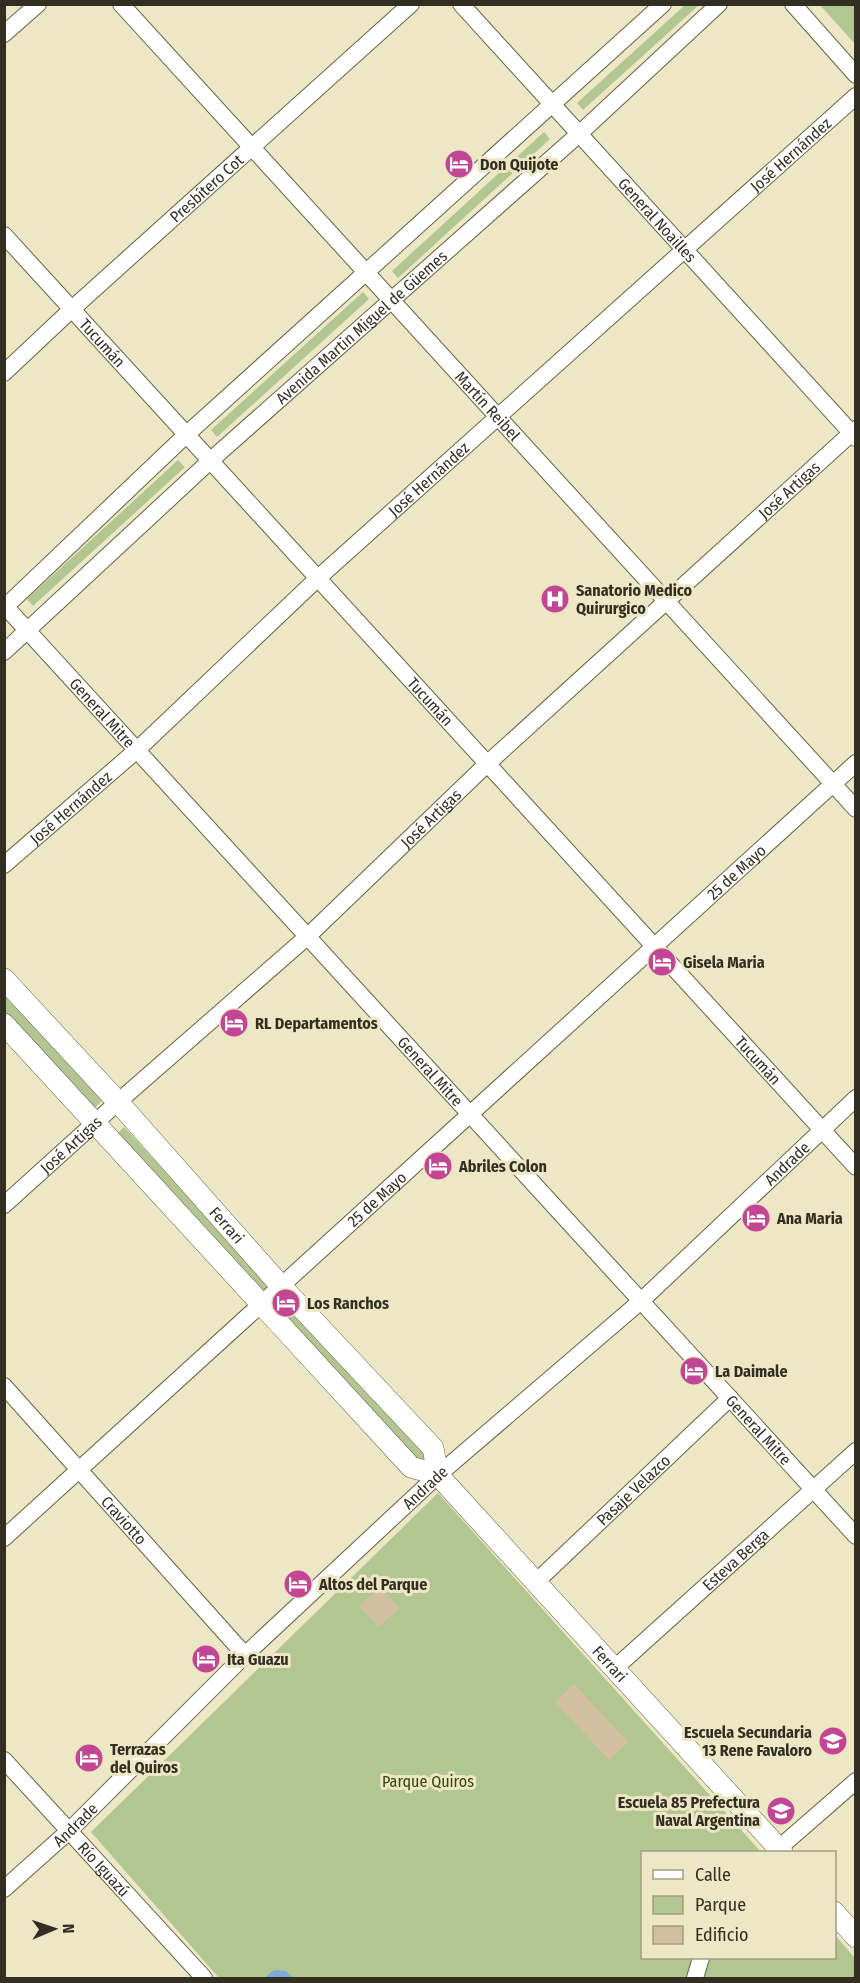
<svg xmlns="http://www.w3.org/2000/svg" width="860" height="1983" viewBox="0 0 860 1983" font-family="'Fira Sans Condensed',sans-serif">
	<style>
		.green { fill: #b1c691 }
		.water { fill: #7faad7 }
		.building { fill: #d2bfa1 }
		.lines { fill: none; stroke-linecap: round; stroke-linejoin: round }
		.minor-casing { stroke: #676143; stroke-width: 18 }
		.major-casing { stroke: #676143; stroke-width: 22 }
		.minor { stroke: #fff; stroke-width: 16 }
		.major { stroke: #fff; stroke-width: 21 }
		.labels { text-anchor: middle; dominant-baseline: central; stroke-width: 6; stroke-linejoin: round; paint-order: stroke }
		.street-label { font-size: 16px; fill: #322f22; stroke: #ede7c5 }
		.poi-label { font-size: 16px; font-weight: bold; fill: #322f22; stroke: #ede7c5; text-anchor: start }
		.park-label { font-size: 16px; fill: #334606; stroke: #ede7c5 }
	</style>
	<rect width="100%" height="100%" fill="#ede7c5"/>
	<path class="green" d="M685,5H699L583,110L577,103Z
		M820,5H855V44Z
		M544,132L550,139L398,278L392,271Z
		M363,292L369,299L217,437L211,430Z
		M178,460L185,467L33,606L27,599Z
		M5,993L103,1100L93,1109L5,1012Z
		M124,1127L269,1285L260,1294L115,1136Z
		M289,1305L434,1463L424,1472L280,1314Z
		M438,1493L761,1852H642V1958H834L835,1935L855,1958V1978H219L91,1832Z"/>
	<path class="water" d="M275,1970L286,1971L293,1978H265L271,1972Z"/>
	<path class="building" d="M380,1587L400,1608L378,1627L359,1606Z
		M574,1684L628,1742L609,1760L555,1702Z"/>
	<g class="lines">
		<g class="minor-casing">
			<g id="minor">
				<path id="s1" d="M121,4L856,809"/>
				<path id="s2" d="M461,4L856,438"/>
				<path d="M793,4L856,75"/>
				<path d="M4,34L38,4"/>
				<path id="s3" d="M4,235L856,1167"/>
				<path id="s4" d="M4,373L72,309L411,4"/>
				<path id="s5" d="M4,605L856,1536"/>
				<path d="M4,608L187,434L663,4"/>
				<path id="s6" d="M4,652L211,460L579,134L719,4"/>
				<path id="s7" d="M4,865L138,749L318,578L856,96"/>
				<path id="s8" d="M4,1205L118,1102L308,936L487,764L856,429"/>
				<path id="s9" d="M4,1386L245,1655"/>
				<path id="s10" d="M4,1538L856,763"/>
				<path id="s11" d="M536,1582L730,1398"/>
				<path id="s12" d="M615,1668L856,1451"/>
				<path id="s13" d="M4,1760L204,1978"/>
				<path d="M779,1848L856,1781"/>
				<path id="s14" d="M4,1889L69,1831L245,1655L438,1475L641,1301L856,1098"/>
				<path d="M695,1978L701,1958"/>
			</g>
		</g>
		<g class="major-casing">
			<g id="major">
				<path id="s15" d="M4,979L118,1102L281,1286L433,1448L438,1475"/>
				<path id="s16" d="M4,1024L411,1467L438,1475L782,1852"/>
				<path d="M834,1912L856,1937"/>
			</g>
		</g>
		<use href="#minor" class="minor"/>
		<use href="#major" class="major"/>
	</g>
	<defs>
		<g id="hotel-disc" transform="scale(1.5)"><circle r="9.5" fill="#c34694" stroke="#ede7c5"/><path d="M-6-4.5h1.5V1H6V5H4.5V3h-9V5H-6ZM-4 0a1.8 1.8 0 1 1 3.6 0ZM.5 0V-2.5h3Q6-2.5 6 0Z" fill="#fff"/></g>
		<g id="hospital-disc" transform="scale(1.5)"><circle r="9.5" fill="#c34694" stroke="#ede7c5"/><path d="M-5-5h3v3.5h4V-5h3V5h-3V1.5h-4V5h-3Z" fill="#fff"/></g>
		<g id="school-disc" transform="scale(1.5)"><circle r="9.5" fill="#c34694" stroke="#ede7c5"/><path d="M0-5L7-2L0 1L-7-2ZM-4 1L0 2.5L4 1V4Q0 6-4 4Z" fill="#fff"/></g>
	</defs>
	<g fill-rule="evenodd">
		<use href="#hotel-disc" x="459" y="164"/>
		<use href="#hospital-disc" x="555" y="599"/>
		<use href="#hotel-disc" x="662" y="962"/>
		<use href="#hotel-disc" x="234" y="1023"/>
		<use href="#hotel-disc" x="438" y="1166"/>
		<use href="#hotel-disc" x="756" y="1218"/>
		<use href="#hotel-disc" x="286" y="1303"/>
		<use href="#hotel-disc" x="694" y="1371"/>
		<use href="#hotel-disc" x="298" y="1584"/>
		<use href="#hotel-disc" x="206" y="1659"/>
		<use href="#school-disc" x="833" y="1741"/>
		<use href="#hotel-disc" x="89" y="1758"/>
		<use href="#school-disc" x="781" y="1811"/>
	</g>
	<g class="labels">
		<g class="street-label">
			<text stroke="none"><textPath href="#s7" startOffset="1060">José Hernández</textPath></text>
			<text stroke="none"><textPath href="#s4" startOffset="274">Presbítero Cot</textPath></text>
			<text stroke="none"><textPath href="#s2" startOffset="292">General Noailles</textPath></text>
			<text stroke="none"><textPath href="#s6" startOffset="483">Avenida Martin Miguel de Güemes</textPath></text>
			<text stroke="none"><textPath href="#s3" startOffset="146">Tucumán</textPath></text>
			<text stroke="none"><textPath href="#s1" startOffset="544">Martín Reibel</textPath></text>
			<text stroke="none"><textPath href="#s7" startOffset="574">José Hernández</textPath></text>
			<text stroke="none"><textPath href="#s8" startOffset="1062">José Artigas</textPath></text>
			<text stroke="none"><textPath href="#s3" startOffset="632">Tucumán</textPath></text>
			<text stroke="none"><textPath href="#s5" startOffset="146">General Mitre</textPath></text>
			<text stroke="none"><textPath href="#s7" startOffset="88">José Hernández</textPath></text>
			<text stroke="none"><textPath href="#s8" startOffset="576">José Artigas</textPath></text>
			<text stroke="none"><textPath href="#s10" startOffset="990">25 de Mayo</textPath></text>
			<text stroke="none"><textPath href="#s3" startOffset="1118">Tucumán</textPath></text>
			<text stroke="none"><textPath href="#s5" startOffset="632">General Mitre</textPath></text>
			<text stroke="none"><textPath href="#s8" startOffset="90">José Artigas</textPath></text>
			<text stroke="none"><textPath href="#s14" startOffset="1068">Andrade</textPath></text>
			<text stroke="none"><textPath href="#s10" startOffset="504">25 de Mayo</textPath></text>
			<text stroke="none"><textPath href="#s15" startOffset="332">Ferrari</textPath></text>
			<text stroke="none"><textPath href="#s5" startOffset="1118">General Mitre</textPath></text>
			<text stroke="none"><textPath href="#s14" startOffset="582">Andrade</textPath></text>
			<text stroke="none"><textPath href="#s11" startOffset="134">Pasaje Velazco</textPath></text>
			<text stroke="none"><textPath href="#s9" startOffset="180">Craviotto</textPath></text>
			<text stroke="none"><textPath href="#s12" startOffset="162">Esteva Berga</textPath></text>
			<text stroke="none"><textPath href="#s16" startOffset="885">Ferrari</textPath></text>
			<text stroke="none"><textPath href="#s14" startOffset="96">Andrade</textPath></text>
			<text stroke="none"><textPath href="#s13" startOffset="148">Río Iguazú</textPath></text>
		</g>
		<g class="poi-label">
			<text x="480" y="164">Don Quijote</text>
			<text x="576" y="590">Sanatorio Medico<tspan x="576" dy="18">Quirurgico</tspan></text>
			<text x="683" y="962">Gisela Maria</text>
			<text x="255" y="1023">RL Departamentos</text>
			<text x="459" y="1166">Abriles Colon</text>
			<text x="777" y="1218">Ana Maria</text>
			<text x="307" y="1303">Los Ranchos</text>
			<text x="715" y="1371">La Daimale</text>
			<text x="319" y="1584">Altos del Parque</text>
			<text x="227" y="1659">Ita Guazu</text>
			<text x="812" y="1732" text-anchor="end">Escuela Secundaria<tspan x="812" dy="18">13 Rene Favaloro</tspan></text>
			<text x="110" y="1749">Terrazas<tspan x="110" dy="18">del Quiros</tspan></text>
			<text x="760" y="1802" text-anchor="end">Escuela 85 Prefectura<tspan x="760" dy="18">Naval Argentina</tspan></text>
		</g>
		<g class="park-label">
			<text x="428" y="1781">Parque Quiros</text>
		</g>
	</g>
	<rect width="860" height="1983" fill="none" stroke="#322f22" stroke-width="12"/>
	<rect x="641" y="1851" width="195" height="108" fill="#ede7c5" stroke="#a29d84" stroke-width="1.5"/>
	<rect x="653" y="1870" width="30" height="9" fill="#ffffff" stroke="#a29d84" stroke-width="1.5"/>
	<text x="695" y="1881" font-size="18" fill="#322f22">Calle</text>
	<rect x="653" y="1896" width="30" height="18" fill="#b1c691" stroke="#a29d84" stroke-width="1.5"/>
	<text x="695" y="1911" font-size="18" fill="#322f22">Parque</text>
	<rect x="653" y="1926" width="30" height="18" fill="#d2bfa1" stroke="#a29d84" stroke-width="1.5"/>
	<text x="695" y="1941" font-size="18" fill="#322f22">Edificio</text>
	<g transform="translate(54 1929) rotate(88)" stroke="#ede7c5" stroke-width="4.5" paint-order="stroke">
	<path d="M0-4.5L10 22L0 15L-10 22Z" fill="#322f22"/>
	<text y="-9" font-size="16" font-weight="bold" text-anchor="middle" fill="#322f22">N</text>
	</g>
</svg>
